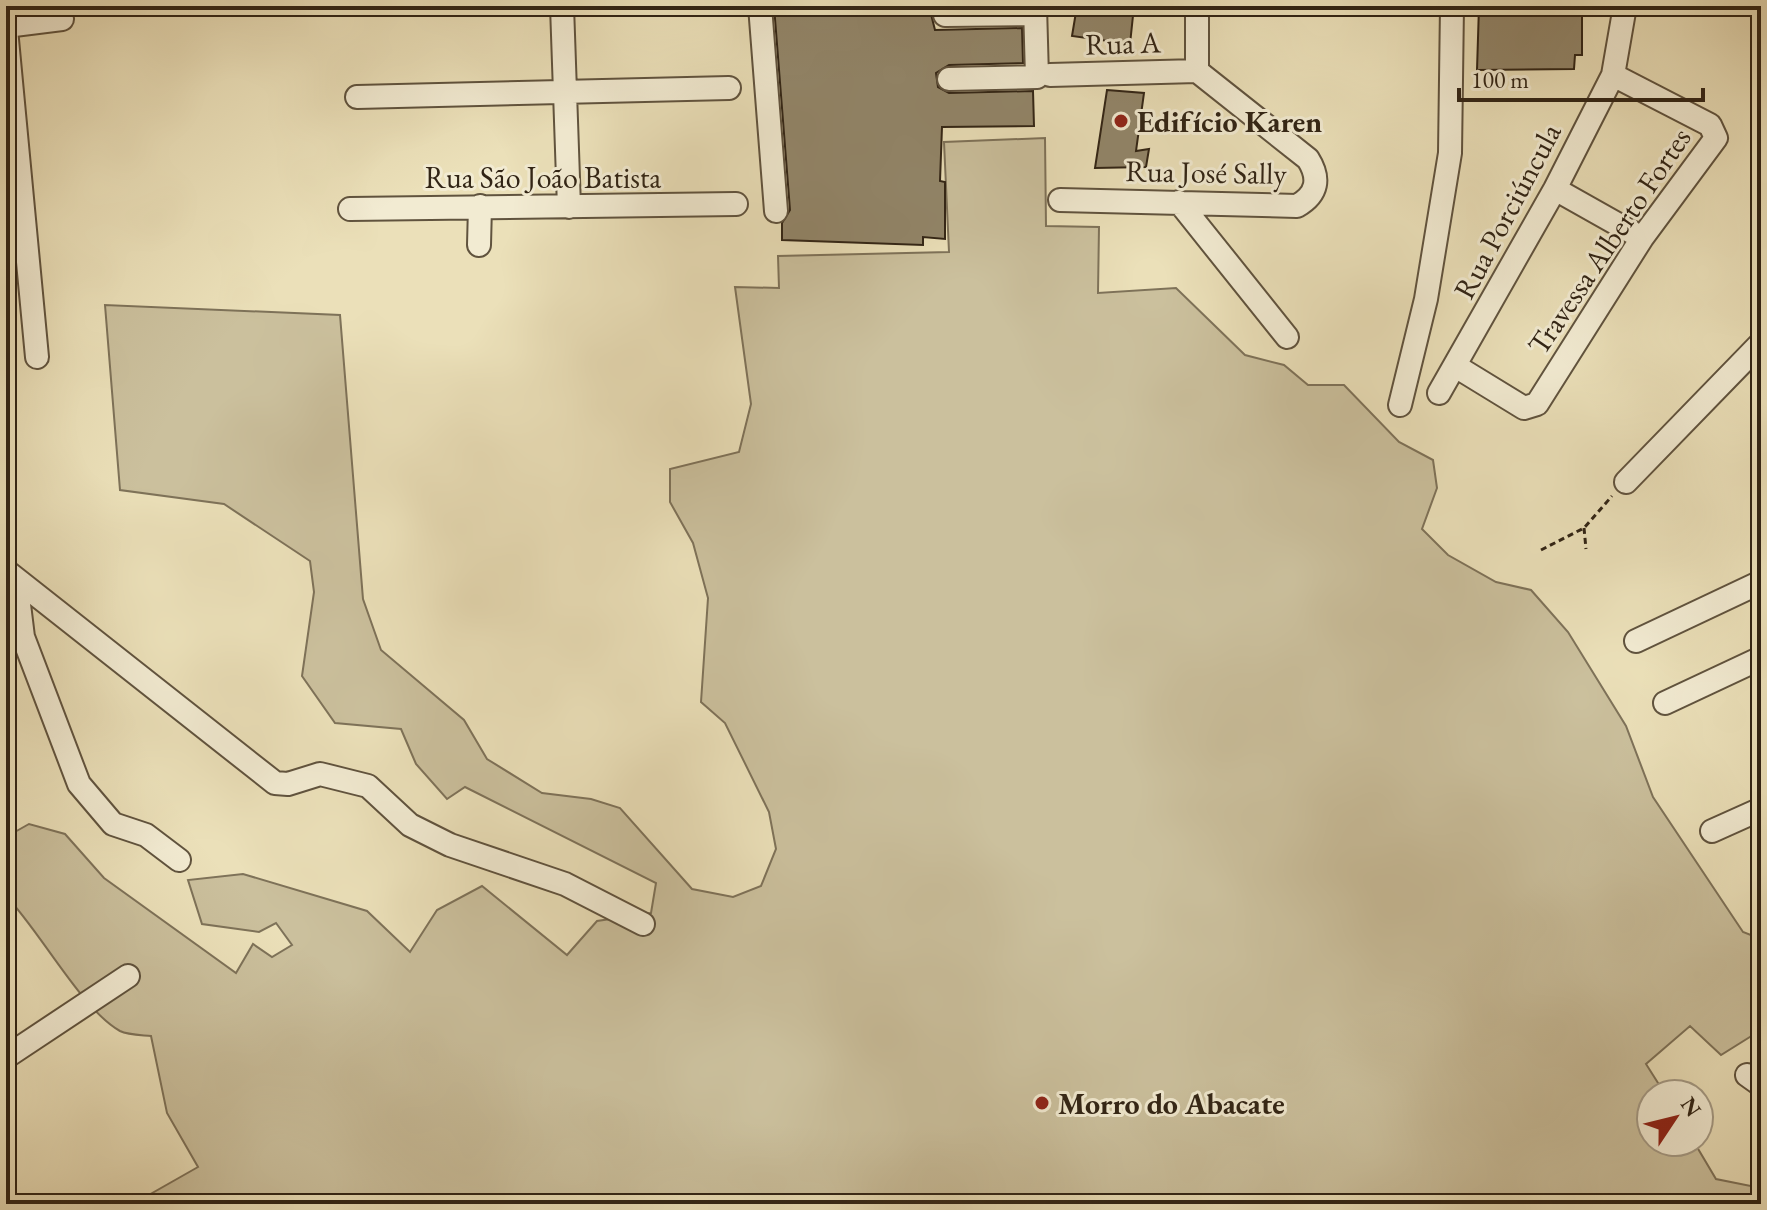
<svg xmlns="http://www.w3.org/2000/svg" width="1767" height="1210" viewBox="0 0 1767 1210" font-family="'EB Garamond',serif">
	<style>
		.green { fill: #cbc09d; stroke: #7e7259; stroke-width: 2 }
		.building { fill: #92866a; stroke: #312415; stroke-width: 2 }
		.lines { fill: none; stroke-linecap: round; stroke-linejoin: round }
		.minor-casing { stroke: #60533e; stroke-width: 26 }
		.path { stroke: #312415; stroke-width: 3; stroke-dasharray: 6 4; stroke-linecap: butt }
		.minor { stroke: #f2ebd2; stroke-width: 22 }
		.poi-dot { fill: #8f2418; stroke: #f2ebd2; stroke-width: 3 }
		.labels { text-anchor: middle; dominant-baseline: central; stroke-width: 6; stroke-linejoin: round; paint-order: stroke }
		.street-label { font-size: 30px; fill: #312415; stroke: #f2ebd2 }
		.poi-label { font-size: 30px; font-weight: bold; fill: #312415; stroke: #f2ebd2; text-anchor: start }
	</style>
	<rect width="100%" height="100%" fill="#ebe0b9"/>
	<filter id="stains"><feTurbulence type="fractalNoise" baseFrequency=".0025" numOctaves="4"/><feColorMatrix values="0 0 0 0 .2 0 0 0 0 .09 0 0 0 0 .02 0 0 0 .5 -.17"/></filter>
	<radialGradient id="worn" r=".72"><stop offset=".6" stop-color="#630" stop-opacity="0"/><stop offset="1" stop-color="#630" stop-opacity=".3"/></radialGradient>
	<path class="green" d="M1045,138L1046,226L1099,227L1098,293L1176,288L1245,355L1284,365L1308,385H1344L1399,442L1433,460L1437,488L1422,529L1448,555L1496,582L1531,590L1568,632L1626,726L1653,797L1743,932L1761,939V1030L1721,1055L1690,1026L1646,1064L1665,1094H1651V1142H1694L1716,1179L1761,1188V1204H267L260,1198L246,1199L239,1204H133L198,1167L167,1113L151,1036C142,1035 128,1035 120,1031C82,1010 40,931 6,896V837L29,824L65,834L104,878L236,973L253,944L272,957L292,945L276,923L259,932L202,924L188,880L243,874L367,911L410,952L437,910L482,886L567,955L597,921L651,913L656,883L465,787L447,799L416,764L401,729L335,723L302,676L314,592L310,561L224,504L120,490L105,305L340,315L363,599L381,650L464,720L487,759L542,793L591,799L620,808L692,889L733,897L761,886L776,849L769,812L725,723L701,702L708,598L693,543L670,502V469L739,452L751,404L735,287L779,288L778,256L949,252L944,142Z"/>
	<path class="building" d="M774,6H935L931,14L935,30L1022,28L1023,63L949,65L936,73L938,87L949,93L1033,91L1034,126L942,127L940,181L945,182V239L923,237V245L782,240V223L790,210Z
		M1077,6H1134L1130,44L1072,36Z
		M1479,6H1582V55H1575L1574,69L1477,70Z
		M1107,90L1144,93L1136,151L1149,149L1146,167L1095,168Z"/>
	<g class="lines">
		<g class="minor-casing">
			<path id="minor" d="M562,6L569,207
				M760,6L776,211
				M1197,6V71
				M945,15L1035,14
				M6,26L62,19
				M6,29L37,357
				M1050,75L1197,71
				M949,79L1037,77L1035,6
				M357,97L729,88
				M1555,189L1642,238
				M1060,200L1297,206C1318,194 1320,178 1308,159L1197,71
				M1179,202L1287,337
				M350,209L736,204
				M479,245L480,206
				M1457,367L1524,408L1537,404L1642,238L1716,138L1710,125L1613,75
				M1439,393L1555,189L1613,75L1625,6
				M1400,405L1426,299L1450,153L1452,6
				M1626,482L1761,343
				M6,571L275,783L288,784L320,774L368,786L410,825L450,845L565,884L643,924
				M16,580L23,637L79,784L113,824L146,835L179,860
				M1636,641L1761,582
				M1665,703L1761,658
				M1712,831L1761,809
				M6,1057L128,976
				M1747,1075L1761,1085"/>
		</g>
		<path class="path" d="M1584,528L1586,549
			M1541,550L1584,528L1612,496"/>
		<use href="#minor" class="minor"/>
	</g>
	<g class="poi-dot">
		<circle cx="1121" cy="121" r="8"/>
		<circle cx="1042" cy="1103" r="8"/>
	</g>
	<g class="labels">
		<g class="street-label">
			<text transform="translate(1123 43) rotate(-2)">Rua A</text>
			<text transform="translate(1206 172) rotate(1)">Rua José Sally</text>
			<text x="543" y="177">Rua São João Batista</text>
			<text transform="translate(1507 211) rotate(-62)">Rua Porciúncula</text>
			<text transform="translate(1609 241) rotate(-56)">Travessa Alberto Fortes</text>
		</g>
		<g class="poi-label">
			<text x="1137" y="121">Edifício Karen</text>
			<text x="1058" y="1103">Morro do Abacate</text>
		</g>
	</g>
	<rect width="1767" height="1210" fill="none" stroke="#ebe0b9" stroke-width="32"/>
	<rect x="8" y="8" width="1751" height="1194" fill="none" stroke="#312415" stroke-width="4"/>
	<rect x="16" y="16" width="1735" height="1178" fill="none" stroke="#312415" stroke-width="2"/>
	<g transform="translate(1675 1118) rotate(55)"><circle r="38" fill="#f2ebd2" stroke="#a59b86" stroke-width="2"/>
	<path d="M0-6L14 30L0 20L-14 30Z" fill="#8f2418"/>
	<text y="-12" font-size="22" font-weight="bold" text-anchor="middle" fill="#312415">N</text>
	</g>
	<path d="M1459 88v12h244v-12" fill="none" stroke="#312415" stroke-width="4"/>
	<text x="1471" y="88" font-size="24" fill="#312415" stroke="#f2ebd2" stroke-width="6" paint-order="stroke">100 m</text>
	<rect width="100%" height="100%" filter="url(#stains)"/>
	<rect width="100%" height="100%" fill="url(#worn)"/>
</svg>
